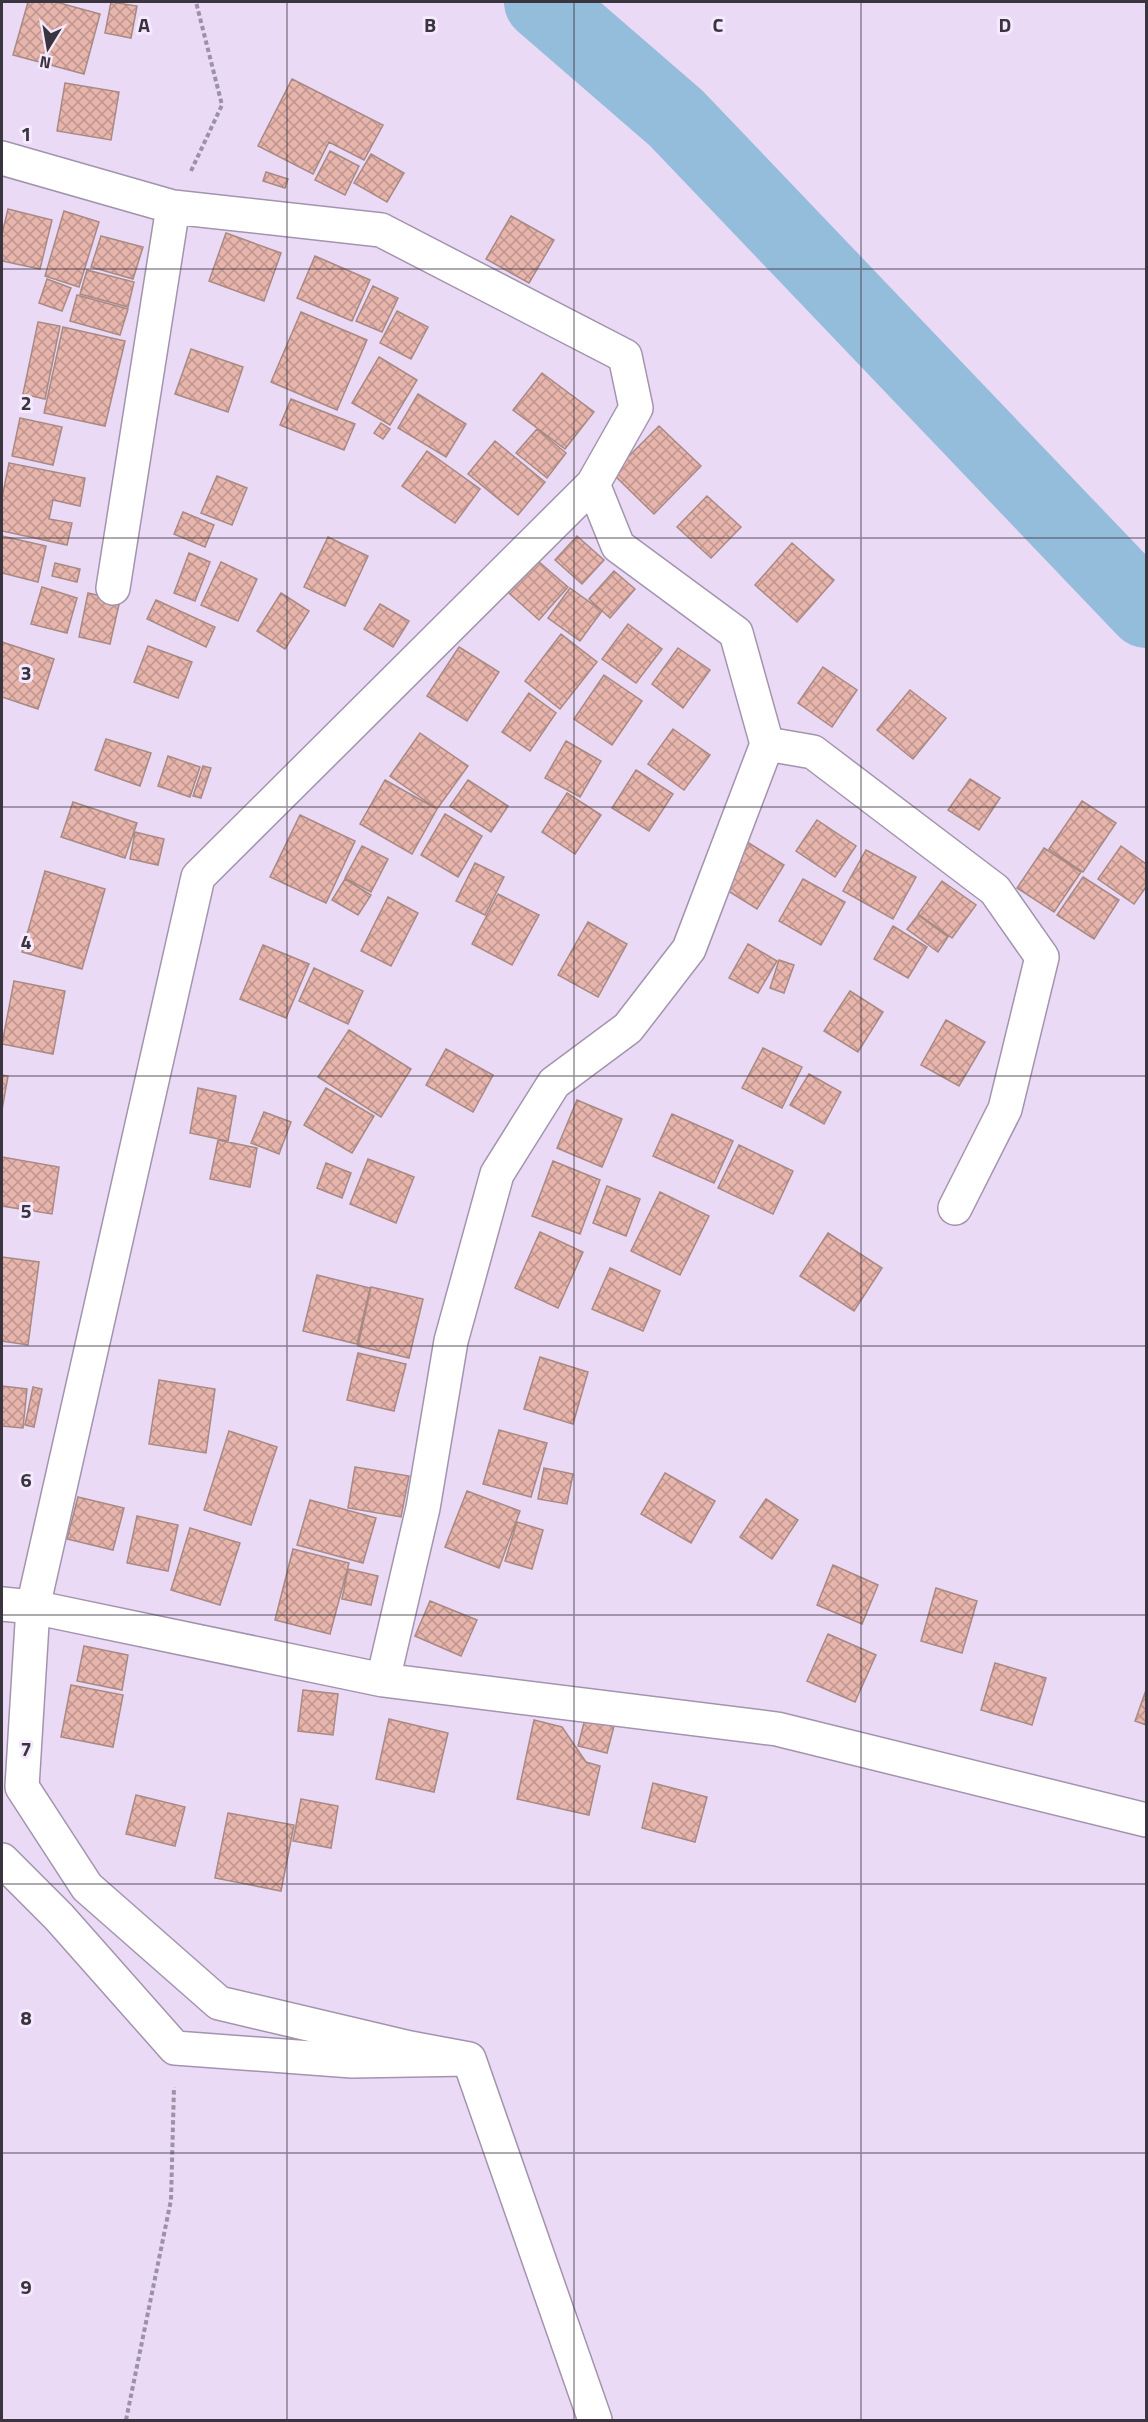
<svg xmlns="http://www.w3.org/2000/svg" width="1148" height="2422" viewBox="0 0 1148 2422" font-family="'Titillium Web',sans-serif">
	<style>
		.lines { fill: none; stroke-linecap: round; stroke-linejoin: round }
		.river { stroke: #94bcdb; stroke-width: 76 }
		.building { fill: url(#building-cross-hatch); stroke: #a98983; stroke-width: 1.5 }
		.minor-casing { stroke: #a394ae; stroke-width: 36 }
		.path { stroke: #9d91a6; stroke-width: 4; stroke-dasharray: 4.5 3; stroke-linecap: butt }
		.minor { stroke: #fff; stroke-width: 33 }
		.grid { fill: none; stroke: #3a343f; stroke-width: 1.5; stroke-opacity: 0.55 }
		.grid-label { font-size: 20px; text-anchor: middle; font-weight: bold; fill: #3a343f; stroke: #f5e9ff; stroke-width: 6; stroke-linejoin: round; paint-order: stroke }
	</style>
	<defs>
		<pattern id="building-cross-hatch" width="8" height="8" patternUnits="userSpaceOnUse" patternTransform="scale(1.5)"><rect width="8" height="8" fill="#e8b5ad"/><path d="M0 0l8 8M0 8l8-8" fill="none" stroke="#bd948e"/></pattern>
	</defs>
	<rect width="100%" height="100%" fill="#eadaf6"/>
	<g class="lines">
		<path class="river" d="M542,2L676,118L1146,610"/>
	</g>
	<path class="building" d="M28,2H56L100,14L84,74L13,55Z
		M111,2L137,6L131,38L105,33Z
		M292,79L383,125L364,160L329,142L313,174L258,146Z
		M65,83L119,92L111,140L57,131Z
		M330,151L359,166L345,195L315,180Z
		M371,154L404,173L387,202L354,183Z
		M266,172L288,179L285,188L263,181Z
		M8,209L52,220L40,269L2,261V234Z
		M64,211L99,222L79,287L45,276Z
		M511,216L554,240L529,283L486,259Z
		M226,233L281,253L264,301L209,281Z
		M101,236L143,247L133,279L91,267Z
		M315,256L370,280L352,321L297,298Z
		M87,270L134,282L128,307L80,294Z
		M47,279L71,288L62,311L39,303Z
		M373,286L398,298L382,332L356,321Z
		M77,295L128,309L120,335L70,321Z
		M397,311L428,327L411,359L380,343Z
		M301,312L367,340L337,410L271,382Z
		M38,322L60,326L45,399L23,394Z
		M63,327L125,341L105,426L44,413Z
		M191,349L243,367L228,412L175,394Z
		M379,357L417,380L390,425L352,403Z
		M542,373L594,412L565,449L513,410Z
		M418,394L466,424L446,457L398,428Z
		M291,399L355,424L344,450L280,425Z
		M20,418L62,427L53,465L12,456Z
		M381,423L390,429L383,439L374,433Z
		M659,426L701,466L654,514L612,473Z
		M537,429L566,453L547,478L516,453Z
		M495,441L545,482L518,515L468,474Z
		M427,451L480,489L455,523L402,486Z
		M9,463L85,478L80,506L53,500L49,519L72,523L67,545L2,531V498Z
		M217,476L247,488L232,525L201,513Z
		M707,496L741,527L711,558L677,527Z
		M183,512L214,525L205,547L174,534Z
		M2,536L46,546L38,582L2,573Z
		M577,536L604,560L582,584L555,560Z
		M328,537L368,556L345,606L304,587Z
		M792,543L834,580L797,622L755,585Z
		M189,553L210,562L195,601L174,593Z
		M530,554L568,587L539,620L501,586Z
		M221,562L257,579L238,621L201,605Z
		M55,563L80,569L77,582L52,576Z
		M614,571L635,589L610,618L589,599Z
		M42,587L77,598L67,633L31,624Z
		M570,588L602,611L580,641L548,618Z
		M88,593L120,600L110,644L79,637Z
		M281,593L309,611L285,649L257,631Z
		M156,600L215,627L206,647L147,619Z
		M380,604L409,621L393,647L364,629Z
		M628,624L662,649L636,683L602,659Z
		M561,634L597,662L560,709L525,681Z
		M2,642L54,659L38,709L2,697Z
		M148,646L192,662L178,698L134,682Z
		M459,647L499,672L467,721L427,696Z
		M678,648L710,670L683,708L652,684Z
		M823,667L857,690L832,727L798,703Z
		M604,675L642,701L612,745L574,719Z
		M910,690L946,718L913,759L877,730Z
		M529,693L556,713L530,751L502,732Z
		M673,729L710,755L684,790L648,764Z
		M420,733L468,766L437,809L390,776Z
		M106,739L151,753L140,786L95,770Z
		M566,741L601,761L580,797L545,778Z
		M168,756L200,767L190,797L158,786Z
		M203,766L211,768L201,798L193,796Z
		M636,770L673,794L649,831L612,808Z
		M970,779L1000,798L979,830L948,810Z
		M385,780L437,809L412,854L360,824Z
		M468,780L508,806L491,832L450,806Z
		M567,793L601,815L575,854L542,832Z
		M1082,801L1116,823L1083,872L1049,849Z
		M73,802L137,823L125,858L61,837Z
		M445,814L482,836L458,877L421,855Z
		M300,815L355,841L326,903L270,877Z
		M817,820L856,846L835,877L796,851Z
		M135,832L164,839L158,865L130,859Z
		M744,840L784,865L757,909L717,884Z
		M362,846L388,859L371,892L345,878Z
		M1121,846L1146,864V887L1134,904L1098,879Z
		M1044,848L1081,872L1054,912L1017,888Z
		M866,850L916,877L893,919L843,891Z
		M475,863L504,877L485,915L456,901Z
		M45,871L105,889L82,969L22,952Z
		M1083,877L1119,900L1094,939L1057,915Z
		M345,879L371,895L358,915L332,900Z
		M803,879L845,902L821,945L779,921Z
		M942,881L976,905L952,938L918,914Z
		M498,894L539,915L512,965L472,944Z
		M388,897L418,913L391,966L361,951Z
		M918,915L948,937L938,952L907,929Z
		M588,922L627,944L598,997L558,975Z
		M893,926L927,947L908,978L874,959Z
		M748,944L777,961L758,993L729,978Z
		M263,945L309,964L286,1018L240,999Z
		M779,960L794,965L784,993L770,988Z
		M314,968L363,991L348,1024L299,1001Z
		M14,981L65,991L53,1054L2,1044Z
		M850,991L883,1012L858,1052L824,1031Z
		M946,1020L985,1042L959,1086L921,1065Z
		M349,1030L411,1069L381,1117L318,1077Z
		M763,1048L802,1067L782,1108L742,1088Z
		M446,1049L493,1075L473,1112L426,1085Z
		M809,1074L841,1092L824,1124L790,1105Z
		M2,1075L8,1076L2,1110Z
		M198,1088L236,1096L228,1141L190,1133Z
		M326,1088L374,1116L352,1153L304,1125Z
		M577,1100L622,1119L602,1167L557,1148Z
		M264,1112L291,1122L279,1154L251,1143Z
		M672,1114L733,1141L714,1183L653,1156Z
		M218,1140L257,1148L250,1187L210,1179Z
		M739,1145L793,1171L773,1214L718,1188Z
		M2,1157L59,1167L52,1214L2,1206Z
		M368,1159L414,1177L396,1223L350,1204Z
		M553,1161L600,1180L580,1234L532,1216Z
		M326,1163L351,1173L342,1198L317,1188Z
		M607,1186L640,1199L626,1236L593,1223Z
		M660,1192L709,1216L680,1275L631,1251Z
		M540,1232L583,1252L558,1308L515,1288Z
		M828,1233L882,1268L854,1311L800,1276Z
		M2,1257L39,1262L28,1345L2,1341Z
		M610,1268L660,1291L643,1331L592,1309Z
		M317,1275L370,1288L357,1344L303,1331Z
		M371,1287L423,1299L409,1358L358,1346Z
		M358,1353L406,1364L394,1411L347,1400Z
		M540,1357L588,1372L573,1424L524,1409Z
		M159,1380L215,1389L206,1453L149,1444Z
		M2,1386L27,1389L23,1428L2,1426Z
		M33,1387L42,1389L34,1427L25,1425Z
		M499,1430L547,1443L531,1497L483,1484Z
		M229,1431L277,1447L251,1525L204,1510Z
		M355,1467L409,1476L401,1517L348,1508Z
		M544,1468L573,1474L567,1504L538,1499Z
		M665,1473L715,1501L691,1543L641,1514Z
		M467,1491L520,1511L499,1568L445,1547Z
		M78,1497L124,1508L113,1550L67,1539Z
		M766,1499L798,1520L772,1559L740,1537Z
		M310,1500L376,1518L363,1563L297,1545Z
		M137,1516L178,1525L168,1571L127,1563Z
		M517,1522L543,1530L532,1569L505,1561Z
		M190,1528L240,1543L220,1605L171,1590Z
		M293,1549L349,1563L330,1634L275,1620Z
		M833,1565L878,1585L862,1624L817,1605Z
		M348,1569L378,1576L371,1605L342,1599Z
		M936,1588L977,1601L962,1653L921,1641Z
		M430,1601L477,1620L461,1656L415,1636Z
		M828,1634L876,1655L855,1702L807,1681Z
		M84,1646L128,1655L122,1690L77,1681Z
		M995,1663L1046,1678L1032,1725L981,1710Z
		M71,1685L123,1695L113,1747L61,1737Z
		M303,1690L338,1694L333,1735L298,1731Z
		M1146,1690V1725L1135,1721Z
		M586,1715L615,1722L607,1753L578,1746Z
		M389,1719L448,1733L434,1792L376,1779Z
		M534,1720L562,1727L586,1762L600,1766L589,1815L517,1799Z
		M653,1783L707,1797L695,1842L642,1828Z
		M136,1795L185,1807L175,1846L126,1834Z
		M301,1799L338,1806L331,1848L293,1841Z
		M228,1813L294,1825L281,1891L215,1878Z"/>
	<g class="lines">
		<g class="minor-casing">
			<path id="minor" d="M2,158L173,207L381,230L625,356L636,408L593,484L198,877L33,1607L22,1787L87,1887L219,2003L410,2048L469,2059
				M113,588L173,207
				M767,744L813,752L995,890L1042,957L1005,1109L955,1208
				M2,1604L33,1607L383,1680L777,1729L1146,1820
				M383,1680L423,1508L451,1341L497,1174L554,1083L628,1028L689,949L767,744L736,633L618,546L593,484
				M2,1860L59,1917L175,2048L352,2061L469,2059L595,2420"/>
		</g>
		<path class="path" d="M191,171L222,105L196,2
			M126,2420L171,2200L174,2087"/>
		<use href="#minor" class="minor"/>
	</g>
	<path class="grid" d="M287,2V2420M574,2V2420M861,2V2420M2,269H1146M2,538H1146M2,807H1146M2,1076H1146M2,1346H1146M2,1615H1146M2,1884H1146M2,2153H1146"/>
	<g class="grid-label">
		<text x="144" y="32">A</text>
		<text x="430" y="32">B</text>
		<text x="718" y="32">C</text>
		<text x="1005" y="32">D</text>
		<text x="26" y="141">1</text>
		<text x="26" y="410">2</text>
		<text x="26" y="680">3</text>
		<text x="26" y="949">4</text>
		<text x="26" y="1218">5</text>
		<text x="26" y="1487">6</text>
		<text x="26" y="1756">7</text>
		<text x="26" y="2025">8</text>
		<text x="26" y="2294">9</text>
	</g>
	<rect width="1148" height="2422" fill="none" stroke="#3a343f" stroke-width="6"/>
	<g transform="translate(48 48) rotate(191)" stroke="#f5e9ff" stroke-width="4.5" paint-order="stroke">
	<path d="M0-4.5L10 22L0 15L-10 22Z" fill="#3a343f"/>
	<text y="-9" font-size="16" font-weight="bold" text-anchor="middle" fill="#3a343f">N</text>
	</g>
</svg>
